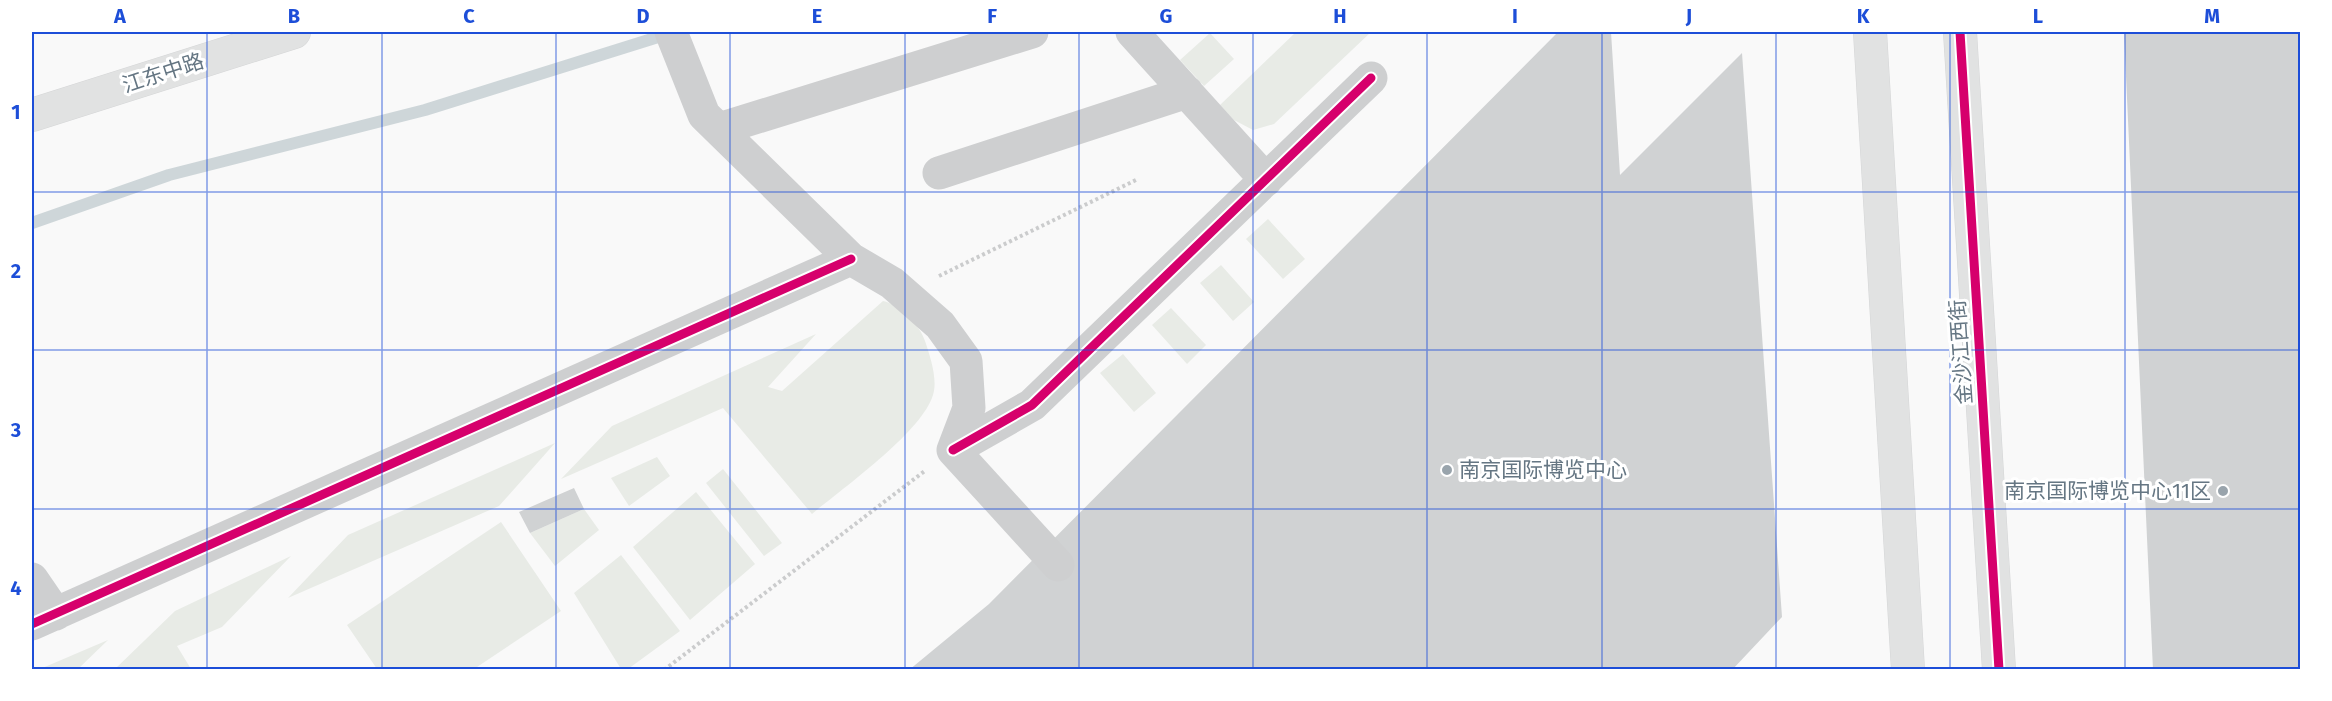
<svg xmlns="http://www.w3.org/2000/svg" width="2332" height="701" viewBox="0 0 2332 701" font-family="'Fira Sans','Noto Sans SC',sans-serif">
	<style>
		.green { fill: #e8ebe6 }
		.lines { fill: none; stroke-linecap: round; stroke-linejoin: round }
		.stream { stroke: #ced6d9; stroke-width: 12 }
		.building { fill: #d0d2d3 }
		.secondary-casing { stroke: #d5d6d7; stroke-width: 34 }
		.path { stroke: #cbcccd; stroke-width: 4; stroke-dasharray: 3 3; stroke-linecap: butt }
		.street { stroke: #cecfd0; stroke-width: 33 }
		.secondary { stroke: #e1e2e2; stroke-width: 33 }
		.cycleway-casing { stroke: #fff; stroke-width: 13 }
		.cycleway { stroke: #d6006c; stroke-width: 9 }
		.grid { fill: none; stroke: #1d4ed8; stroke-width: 1.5; stroke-opacity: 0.55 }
		.poi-dot { fill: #99a4ac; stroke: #fff; stroke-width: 2 }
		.labels { text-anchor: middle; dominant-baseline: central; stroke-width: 6; stroke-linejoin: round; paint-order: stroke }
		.street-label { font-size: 21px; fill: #657683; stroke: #fff }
		.poi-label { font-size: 21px; fill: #657683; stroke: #fff; text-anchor: start }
		.neatline { fill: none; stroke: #1d4ed8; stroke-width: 2 }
		.grid-label { font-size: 20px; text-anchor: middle; font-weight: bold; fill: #1d4ed8 }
	</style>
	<rect width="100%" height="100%" fill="#f9f9f9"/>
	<path class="green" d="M1296,32H1371L1274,124L1253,130L1234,120L1220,105Z
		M1210,33L1234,59L1204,86L1180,60Z
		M1268,219L1305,259L1283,279L1246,239Z
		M1221,265L1254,302L1233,321L1200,283Z
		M883,301C899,304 920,325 925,341C930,356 938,379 933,395C922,432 843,488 812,514L723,408L561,479L612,426L816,334L768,387L782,391Z
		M1171,308L1206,345L1187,364L1152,325Z
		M1123,354L1156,393L1134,412L1100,373Z
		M555,443L499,506L288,598L348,535Z
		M657,457L670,476L629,506L611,478Z
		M723,469L782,543L764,556L706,483Z
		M696,492L755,564L690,620L633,547Z
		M584,509L599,530L555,566L530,533Z
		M501,522L561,611L474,669H377L347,625Z
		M621,555L680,631L628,669H621L574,593Z
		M291,556L222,627L177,646L191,669H115L175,611Z
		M108,640L78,669H40Z"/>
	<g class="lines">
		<path class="stream" d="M32,223L169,175L425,110L671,33"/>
	</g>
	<path class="building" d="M1558,32H1611L1620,175L1742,53L1782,617L1732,670H909L989,604Z
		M2124,32H2300V670H2153Z
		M574,488L584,509L530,533L519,512Z"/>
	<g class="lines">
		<g class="secondary-casing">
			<path id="secondary" d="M1870,32L1908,670
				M1960,32L1999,670
				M32,115L294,32"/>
		</g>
		<path class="path" d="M939,276L1136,180
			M664,670L926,470"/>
		<path class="street" d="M671,32L704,115L851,259L892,283L940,325L966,361L969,408L953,450
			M1132,32L1266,180
			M719,129L1032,32
			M939,173L1187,92
			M953,450L1032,405L1371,78
			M953,450L1058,565
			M32,579L56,614
			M32,624L851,259"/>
		<use href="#secondary" class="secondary"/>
		<g class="cycleway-casing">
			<path id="cycleway" d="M1960,32L1999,670
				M953,450L1032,405L1371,78
				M32,624L851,259"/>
		</g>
		<use href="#cycleway" class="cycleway"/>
	</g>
	<path class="grid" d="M207,32V670M382,32V670M556,32V670M730,32V670M905,32V670M1079,32V670M1253,32V670M1427,32V670M1602,32V670M1776,32V670M1950,32V670M2125,32V670M32,192H2300M32,350H2300M32,509H2300"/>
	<g class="poi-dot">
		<circle cx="1447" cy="470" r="6"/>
		<circle cx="2223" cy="491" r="6"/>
	</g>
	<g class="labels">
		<g class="street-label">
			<text transform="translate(163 73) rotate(-18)">江东中路</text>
			<text transform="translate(1961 352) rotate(-94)">金沙江西街</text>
		</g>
		<g class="poi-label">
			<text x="1459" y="470">南京国际博览中心</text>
			<text x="2211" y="491" text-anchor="end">南京国际博览中心11区</text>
		</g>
	</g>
	<rect width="2332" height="701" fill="none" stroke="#ffffff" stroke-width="66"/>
	<rect x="33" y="33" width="2266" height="635" class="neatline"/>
	<g class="grid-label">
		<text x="120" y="23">A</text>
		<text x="294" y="23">B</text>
		<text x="469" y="23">C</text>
		<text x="643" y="23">D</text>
		<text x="817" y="23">E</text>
		<text x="992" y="23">F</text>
		<text x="1166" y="23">G</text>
		<text x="1340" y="23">H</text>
		<text x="1515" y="23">I</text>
		<text x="1689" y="23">J</text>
		<text x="1863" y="23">K</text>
		<text x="2038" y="23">L</text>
		<text x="2212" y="23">M</text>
		<text x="16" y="119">1</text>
		<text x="16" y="278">2</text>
		<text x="16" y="437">3</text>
		<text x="16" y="595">4</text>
	</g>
</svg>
